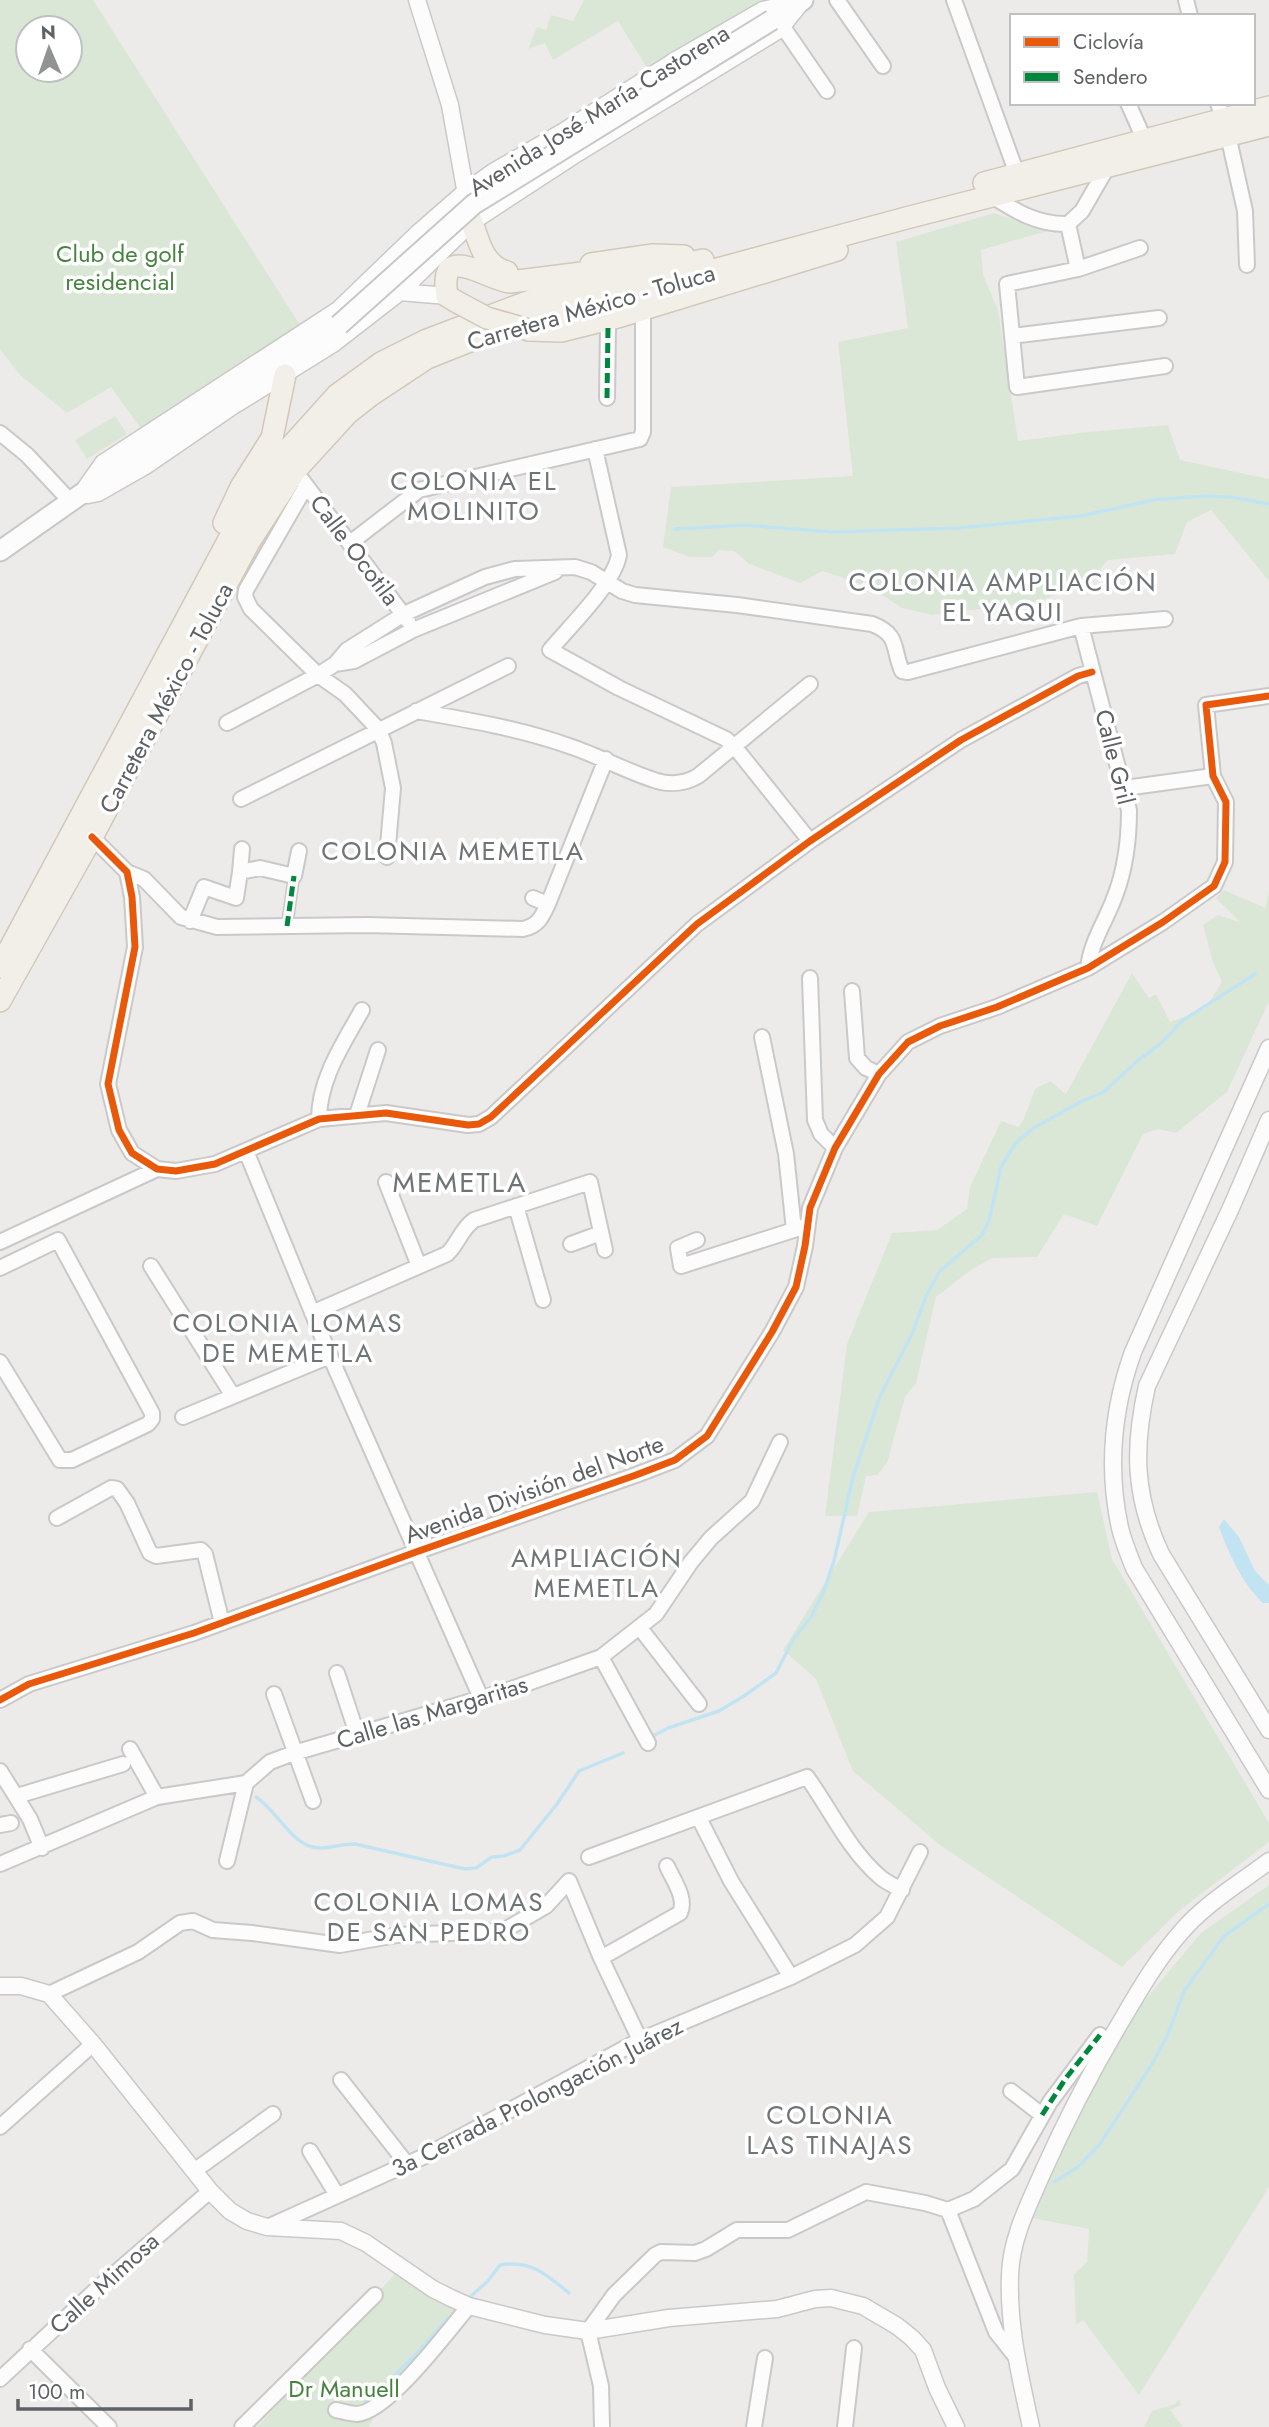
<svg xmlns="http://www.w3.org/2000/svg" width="1269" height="2427" viewBox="0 0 1269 2427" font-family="Jost,sans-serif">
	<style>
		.green { fill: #dae7d6; fill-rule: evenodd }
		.water { fill: #c2e4f2 }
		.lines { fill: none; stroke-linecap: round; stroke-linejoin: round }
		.stream { stroke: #c2e4f2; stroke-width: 3.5 }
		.pedestrian-casing { stroke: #cac9c8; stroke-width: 13 }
		.minor-casing { stroke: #cac9c8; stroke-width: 18 }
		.tertiary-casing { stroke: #cac9c8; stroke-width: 19 }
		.secondary-casing { stroke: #c7c8c8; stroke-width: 23 }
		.primary-casing { stroke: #d2c8b9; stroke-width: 24 }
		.pedestrian { stroke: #fcfcfc; stroke-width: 10 }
		.minor { stroke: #fcfcfc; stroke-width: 14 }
		.tertiary { stroke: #fcfcfc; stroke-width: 16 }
		.secondary { stroke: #fcfcfc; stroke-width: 19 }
		.primary { stroke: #f2efe9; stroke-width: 21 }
		.secondary-bridge-casing { stroke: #c7c8c8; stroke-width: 23; stroke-linecap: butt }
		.primary-bridge-casing { stroke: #d2c8b9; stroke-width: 24; stroke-linecap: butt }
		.secondary-bridge { stroke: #fcfcfc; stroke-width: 19 }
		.primary-bridge { stroke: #f2efe9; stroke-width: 21 }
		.quiet { stroke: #00873e; stroke-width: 5; stroke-dasharray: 10 5; stroke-linecap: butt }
		.cycleway-casing { stroke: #fff; stroke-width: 11 }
		.cycleway { stroke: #e8590c; stroke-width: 7 }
		.labels { text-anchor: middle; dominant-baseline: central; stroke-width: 7; stroke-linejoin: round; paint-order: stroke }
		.street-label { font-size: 24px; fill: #5e6265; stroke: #fff }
		.park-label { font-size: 24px; fill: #468340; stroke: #fff }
		.neighbourhood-label { font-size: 26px; letter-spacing: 2px; fill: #6f7477; stroke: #fff }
		.quarter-label { font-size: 28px; letter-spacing: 2px; fill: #6f7477; stroke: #fff }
	</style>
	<rect width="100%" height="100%" fill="#edebe9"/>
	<path class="green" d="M0,0H93L302,328L144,433L111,387L67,413L20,375L0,349ZM28,28H70V70H28Z
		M584,0H771L649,71L618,21L553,60L545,43L528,49L537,27L546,30L551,15L573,21Z
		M994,213L1047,231L981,250L983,275L998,310L1018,441L1088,432L1168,425L1180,460L1269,479V581L1211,510L1187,522L1175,554L1108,560L1095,575L1041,601L932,615L902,608L870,587L823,571L800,583L749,564L734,551L719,550L712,557H690L663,547L671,487L853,476L838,342L908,328L896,242Z
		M115,416L127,434L87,459L75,440Z
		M1224,890L1265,908L1269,892V1001L1227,1092L1176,1133L1158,1129L1143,1134L1097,1226L1064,1214L1037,1257L992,1258L971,1270L936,1297L916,1383L905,1397L887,1463L877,1475L866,1476L857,1516H825L847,1344L892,1233L937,1230L967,1209L970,1187L1001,1121L1018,1127L1023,1121L1035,1089L1050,1081L1066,1094L1132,973L1149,998L1156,994L1170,1022L1205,1009L1222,982L1213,962L1203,925L1218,915L1240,922L1216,898Z
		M1097,1492L1112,1559L1269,1823V1842L1180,1910L1122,1967L940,1845L853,1771L816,1679L783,1650L869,1512Z
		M1269,1885V2187L1139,2395L1083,2320L1076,2325L1074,2274L1087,2262L1089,2229L1032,2218L1080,2113L1134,2013L1201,1933Z
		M401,2267L469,2306L381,2403L369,2427H257Z
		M1179,2399L1181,2405L1170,2410L1183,2427H1144L1152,2411L1175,2404Z"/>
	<path class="water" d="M1224,1519L1239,1537L1255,1571L1269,1585V1603H1263C1243,1585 1228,1552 1219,1527Z"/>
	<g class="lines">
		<path class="stream" d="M675,529L745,525L831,532L958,528L1081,516L1153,500L1203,496L1230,497L1269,504
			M651,1737L668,1728L719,1711L744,1696L776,1673L793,1640L811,1617L824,1591L834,1561L853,1477L880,1396L912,1334L927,1294L940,1271L982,1235L989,1221L1001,1167L1015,1144L1032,1129L1080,1102L1104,1092L1136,1062L1160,1044L1182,1021L1255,974
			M223,1793H238
			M256,1797C278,1811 293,1849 321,1848C331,1848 341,1844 355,1844L465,1869L476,1868L492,1857L504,1856L520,1850L557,1804L579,1771L623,1753
			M153,1806L168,1802
			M1054,2182L1078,2167L1100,2144L1152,2064L1168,2034L1184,1991L1224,1936L1269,1904
			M471,2296L488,2281L500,2265C531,2260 546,2274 569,2293
			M366,2401L377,2393L420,2350L449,2317"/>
		<g class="pedestrian-casing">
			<path id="pedestrian" d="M287,926L294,876"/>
		</g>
		<g class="minor-casing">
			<path id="minor" d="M837,0L883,66
				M954,0L1017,174
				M1186,0L1190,16
				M783,27L827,91
				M1128,103L1144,139
				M1218,103L1223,119
				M1228,135L1245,211L1247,265
				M992,196C1015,211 1038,225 1068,224L1082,211L1108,166
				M1068,224L1078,269
				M1140,248L1078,269L1007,284L1017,387L1165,366
				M1012,336L1159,318
				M607,398L608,327
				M0,433L27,455L71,502
				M595,449L619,555C614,584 569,627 550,650L619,688L726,739L734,746L810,841
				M302,480L408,621
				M306,486L246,590L245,597L251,609L318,675L345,694L378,729L384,743L393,788L387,857
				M350,543L419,490L640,439L643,432V315
				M1081,626L1129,810C1129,838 1125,870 1115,896C1106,921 1091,941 1088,968
				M335,664L354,661L413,630L555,572
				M416,711C469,720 522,729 572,747C601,757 628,772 657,781C671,785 686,783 698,776L810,684
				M227,723L318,675L335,664L347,650L404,614L485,577L515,569L575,567L591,572L622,591L635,595L737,605L872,624C900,635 892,648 902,671L908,672L1081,626L1165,619
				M1125,788L1213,776
				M241,799L508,666
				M92,837L127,872L132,897L135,947L108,1084L119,1130L132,1153L157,1169L176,1171L215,1164L319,1119L386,1113L468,1125L479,1124L491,1117L697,924L810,841L961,740L1078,676L1092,672
				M127,872L144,879L181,917L217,927L367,925L523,929C538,926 542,917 548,904L606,759
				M240,872L242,849
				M533,898L548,904
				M190,921L204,887L236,898L240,872L260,868L294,876L299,851
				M810,978L815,1120L821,1134L835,1148
				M852,991L857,1058L866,1068L879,1074
				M762,1037L786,1154L794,1230
				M357,1115L378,1050
				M319,1119C319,1079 343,1044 362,1010
				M246,1151L330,1356L481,1698
				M386,1182L419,1266
				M516,1206L543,1300
				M697,1240L678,1248L681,1266L803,1227
				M0,1242L157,1169
				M571,1244L601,1233
				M151,1266L233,1396
				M0,1268L58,1240L152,1413V1419L148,1424L72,1460H60L0,1362
				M312,1313L447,1254C458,1244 461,1229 474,1220L590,1182L605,1250
				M183,1417L330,1356
				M57,1518L111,1488L117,1489L127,1503L150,1553L156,1556L201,1550L205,1554L222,1623
				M640,1628L699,1704
				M601,1657L648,1743
				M337,1673L357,1734
				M274,1694L313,1801
				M0,1700L29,1684L194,1633L416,1552L636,1475L675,1460L707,1436L772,1332L796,1287L805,1246L810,1208L835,1148L879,1074L908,1042L940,1026L997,1007L1088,968L1163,922L1214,886L1225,862L1226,802L1213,776L1206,705L1269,696
				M130,1749L157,1797
				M0,1771L30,1819L42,1848
				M17,1796L123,1764
				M699,1818L731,1881L791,1977
				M0,1825L11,1823
				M589,1857L807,1777C830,1809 849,1850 879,1876C885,1882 895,1886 902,1890
				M227,1861L246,1783
				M0,1864L157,1797L246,1783L270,1762L294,1753L503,1692L601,1657L656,1614L691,1562L711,1538L752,1501L780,1442
				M601,1958L680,1913C687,1898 673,1880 667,1866
				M49,1994L138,1952L180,1923L193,1921L213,1930L252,1933L340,1945L397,1935L503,1931L546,1906L569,1881L601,1958L640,2040
				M341,2080L407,2164
				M1011,2091L1042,2115
				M0,2127L93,2044
				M310,2151L337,2195
				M194,2171L273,2114
				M948,2210L996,2332L1015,2356
				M270,2226L425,2156L640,2040L791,1977L855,1945L887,1917L920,1852
				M30,2349L109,2427
				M0,2379L98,2288L210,2191
				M336,2410C342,2411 350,2414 357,2414C388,2412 448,2331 469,2306
				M242,2427L375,2295
				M602,2427L601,2386L588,2331L614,2295L655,2255L661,2252L695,2253L706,2249L737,2230H788L866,2192L925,2203L948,2210L974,2199L1012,2169L1050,2102L1100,2035
				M754,2427L765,2358
				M845,2427L854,2348"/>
		</g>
		<g class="tertiary-casing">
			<path id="tertiary" d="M417,0L450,105L467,200
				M400,292L447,296
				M86,487L103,463L338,310L418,233L465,192L493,172L561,133L676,60L763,10L793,3
				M88,495L98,493L147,465L233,406L333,344L400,292L472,222L573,156L779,30L800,4
				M1269,1048L1133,1352C1113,1408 1107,1468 1120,1528C1123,1541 1129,1555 1134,1568L1269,1790
				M1269,1120L1230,1210L1147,1386C1133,1448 1134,1496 1161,1554L1269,1730
				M0,1986H21L49,1994L93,2044L210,2191L230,2211L247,2221L267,2227L341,2231L366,2243L433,2289L451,2298L469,2306L545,2325L588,2331L669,2318L777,2309L815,2299L831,2298L863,2306L897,2326L912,2338L923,2350L937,2388L956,2427
				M1031,2427C1020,2376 1008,2327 1010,2275C1011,2239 1028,2206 1042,2174C1065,2122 1091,2072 1120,2023C1139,1991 1157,1959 1182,1931C1206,1903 1240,1883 1269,1861"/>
		</g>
		<g class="secondary-casing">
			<path id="secondary" d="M772,20L803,0
				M0,551L114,471L339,325"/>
		</g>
		<g class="primary-casing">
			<path id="primary" d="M984,183L1269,107
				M472,222C479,243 484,266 507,272
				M591,264L653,255L684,256
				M457,302L447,296C438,240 485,279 510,282L606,270
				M529,330L561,331L621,316L837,250
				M224,523L241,487L272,438L285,375
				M0,967L242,515L282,456L337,395L381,363L427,340L530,301L703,260
				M0,1001L92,837L249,542L295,471L348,413L371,395L427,358L510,325L910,217L1269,125"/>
		</g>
		<use href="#pedestrian" class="pedestrian"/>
		<use href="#minor" class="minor"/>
		<use href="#tertiary" class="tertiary"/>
		<use href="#secondary" class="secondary"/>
		<use href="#primary" class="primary"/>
		<g class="secondary-bridge-casing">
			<path id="secondary-bridge" d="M339,325L474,204L772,20"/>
		</g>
		<g class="primary-bridge-casing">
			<path id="primary-bridge" d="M457,302L487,318L529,330"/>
		</g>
		<use href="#secondary-bridge" class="secondary-bridge"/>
		<use href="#primary-bridge" class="primary-bridge"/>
		<path class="quiet" d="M607,398L608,327
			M287,926L294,876
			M1042,2115L1066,2078L1100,2035"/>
		<g class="cycleway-casing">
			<path id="cycleway" d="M92,837L127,872L132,897L135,947L108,1084L119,1130L132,1153L157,1169L176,1171L215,1164L319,1119L386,1113L468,1125L479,1124L491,1117L697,924L810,841L961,740L1078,676L1092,672
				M0,1700L29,1684L194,1633L416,1552L636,1475L675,1460L707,1436L772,1332L796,1287L805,1246L810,1208L835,1148L879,1074L908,1042L940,1026L997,1007L1088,968L1163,922L1214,886L1225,862L1226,802L1213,776L1206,705L1269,696"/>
		</g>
		<use href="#cycleway" class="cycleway"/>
	</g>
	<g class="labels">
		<g class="street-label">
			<text transform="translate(599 110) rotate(-32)">Avenida José María Castorena</text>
			<text transform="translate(591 307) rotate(-16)">Carretera México - Toluca</text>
			<text transform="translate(355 550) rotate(53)">Calle Ocotila</text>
			<text transform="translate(166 698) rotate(-62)">Carretera México - Toluca</text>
			<text transform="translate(1115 757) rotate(76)">Calle Gril</text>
			<text transform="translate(534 1489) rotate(-20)">Avenida División del Norte</text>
			<text transform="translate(432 1712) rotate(-17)">Calle las Margaritas</text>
			<text transform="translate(537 2097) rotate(-27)">3a Cerrada Prolongación Juárez</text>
			<text transform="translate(104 2283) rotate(-42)">Calle Mimosa</text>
		</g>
		<g class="park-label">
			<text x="120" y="253">Club de golf<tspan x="120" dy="28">residencial</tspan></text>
			<text x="344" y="2388">Dr Manuell</text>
		</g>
		<g class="neighbourhood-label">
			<text x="474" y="481">COLONIA EL<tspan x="474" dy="30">MOLINITO</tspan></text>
			<text x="1003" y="582">COLONIA AMPLIACIÓN<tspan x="1003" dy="30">EL YAQUI</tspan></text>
			<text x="453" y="851">COLONIA MEMETLA</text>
			<text x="288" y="1323">COLONIA LOMAS<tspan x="288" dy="30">DE MEMETLA</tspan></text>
			<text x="597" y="1558">AMPLIACIÓN<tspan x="597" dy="30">MEMETLA</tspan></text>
			<text x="429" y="1902">COLONIA LOMAS<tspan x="429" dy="30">DE SAN PEDRO</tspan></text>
			<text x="830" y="2115">COLONIA<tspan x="830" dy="30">LAS TINAJAS</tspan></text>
		</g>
		<g class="quarter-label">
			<text x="460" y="1182">MEMETLA</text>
		</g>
	</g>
	<rect x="1010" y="14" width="245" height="91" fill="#ffffff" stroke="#bfc0c1" stroke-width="2"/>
	<rect x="1024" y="37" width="35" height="10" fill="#e8590c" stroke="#bfc0c1" stroke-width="2"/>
	<text x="1073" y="49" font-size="21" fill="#5e6265">Ciclovía</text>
	<rect x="1024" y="72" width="35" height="10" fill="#00873e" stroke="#bfc0c1" stroke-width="2"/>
	<text x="1073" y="84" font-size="21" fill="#5e6265">Sendero</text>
	<g transform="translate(49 49) rotate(358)"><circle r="33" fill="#ffffff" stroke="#bfc0c1" stroke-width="2"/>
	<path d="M0-5L12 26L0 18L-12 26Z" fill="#909293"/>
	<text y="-10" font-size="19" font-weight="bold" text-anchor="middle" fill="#5e6265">N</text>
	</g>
	<path d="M18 2399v10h173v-10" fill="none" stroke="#5e6265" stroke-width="3.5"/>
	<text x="28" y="2399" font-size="21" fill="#5e6265" stroke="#ffffff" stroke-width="5" paint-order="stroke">100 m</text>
</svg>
